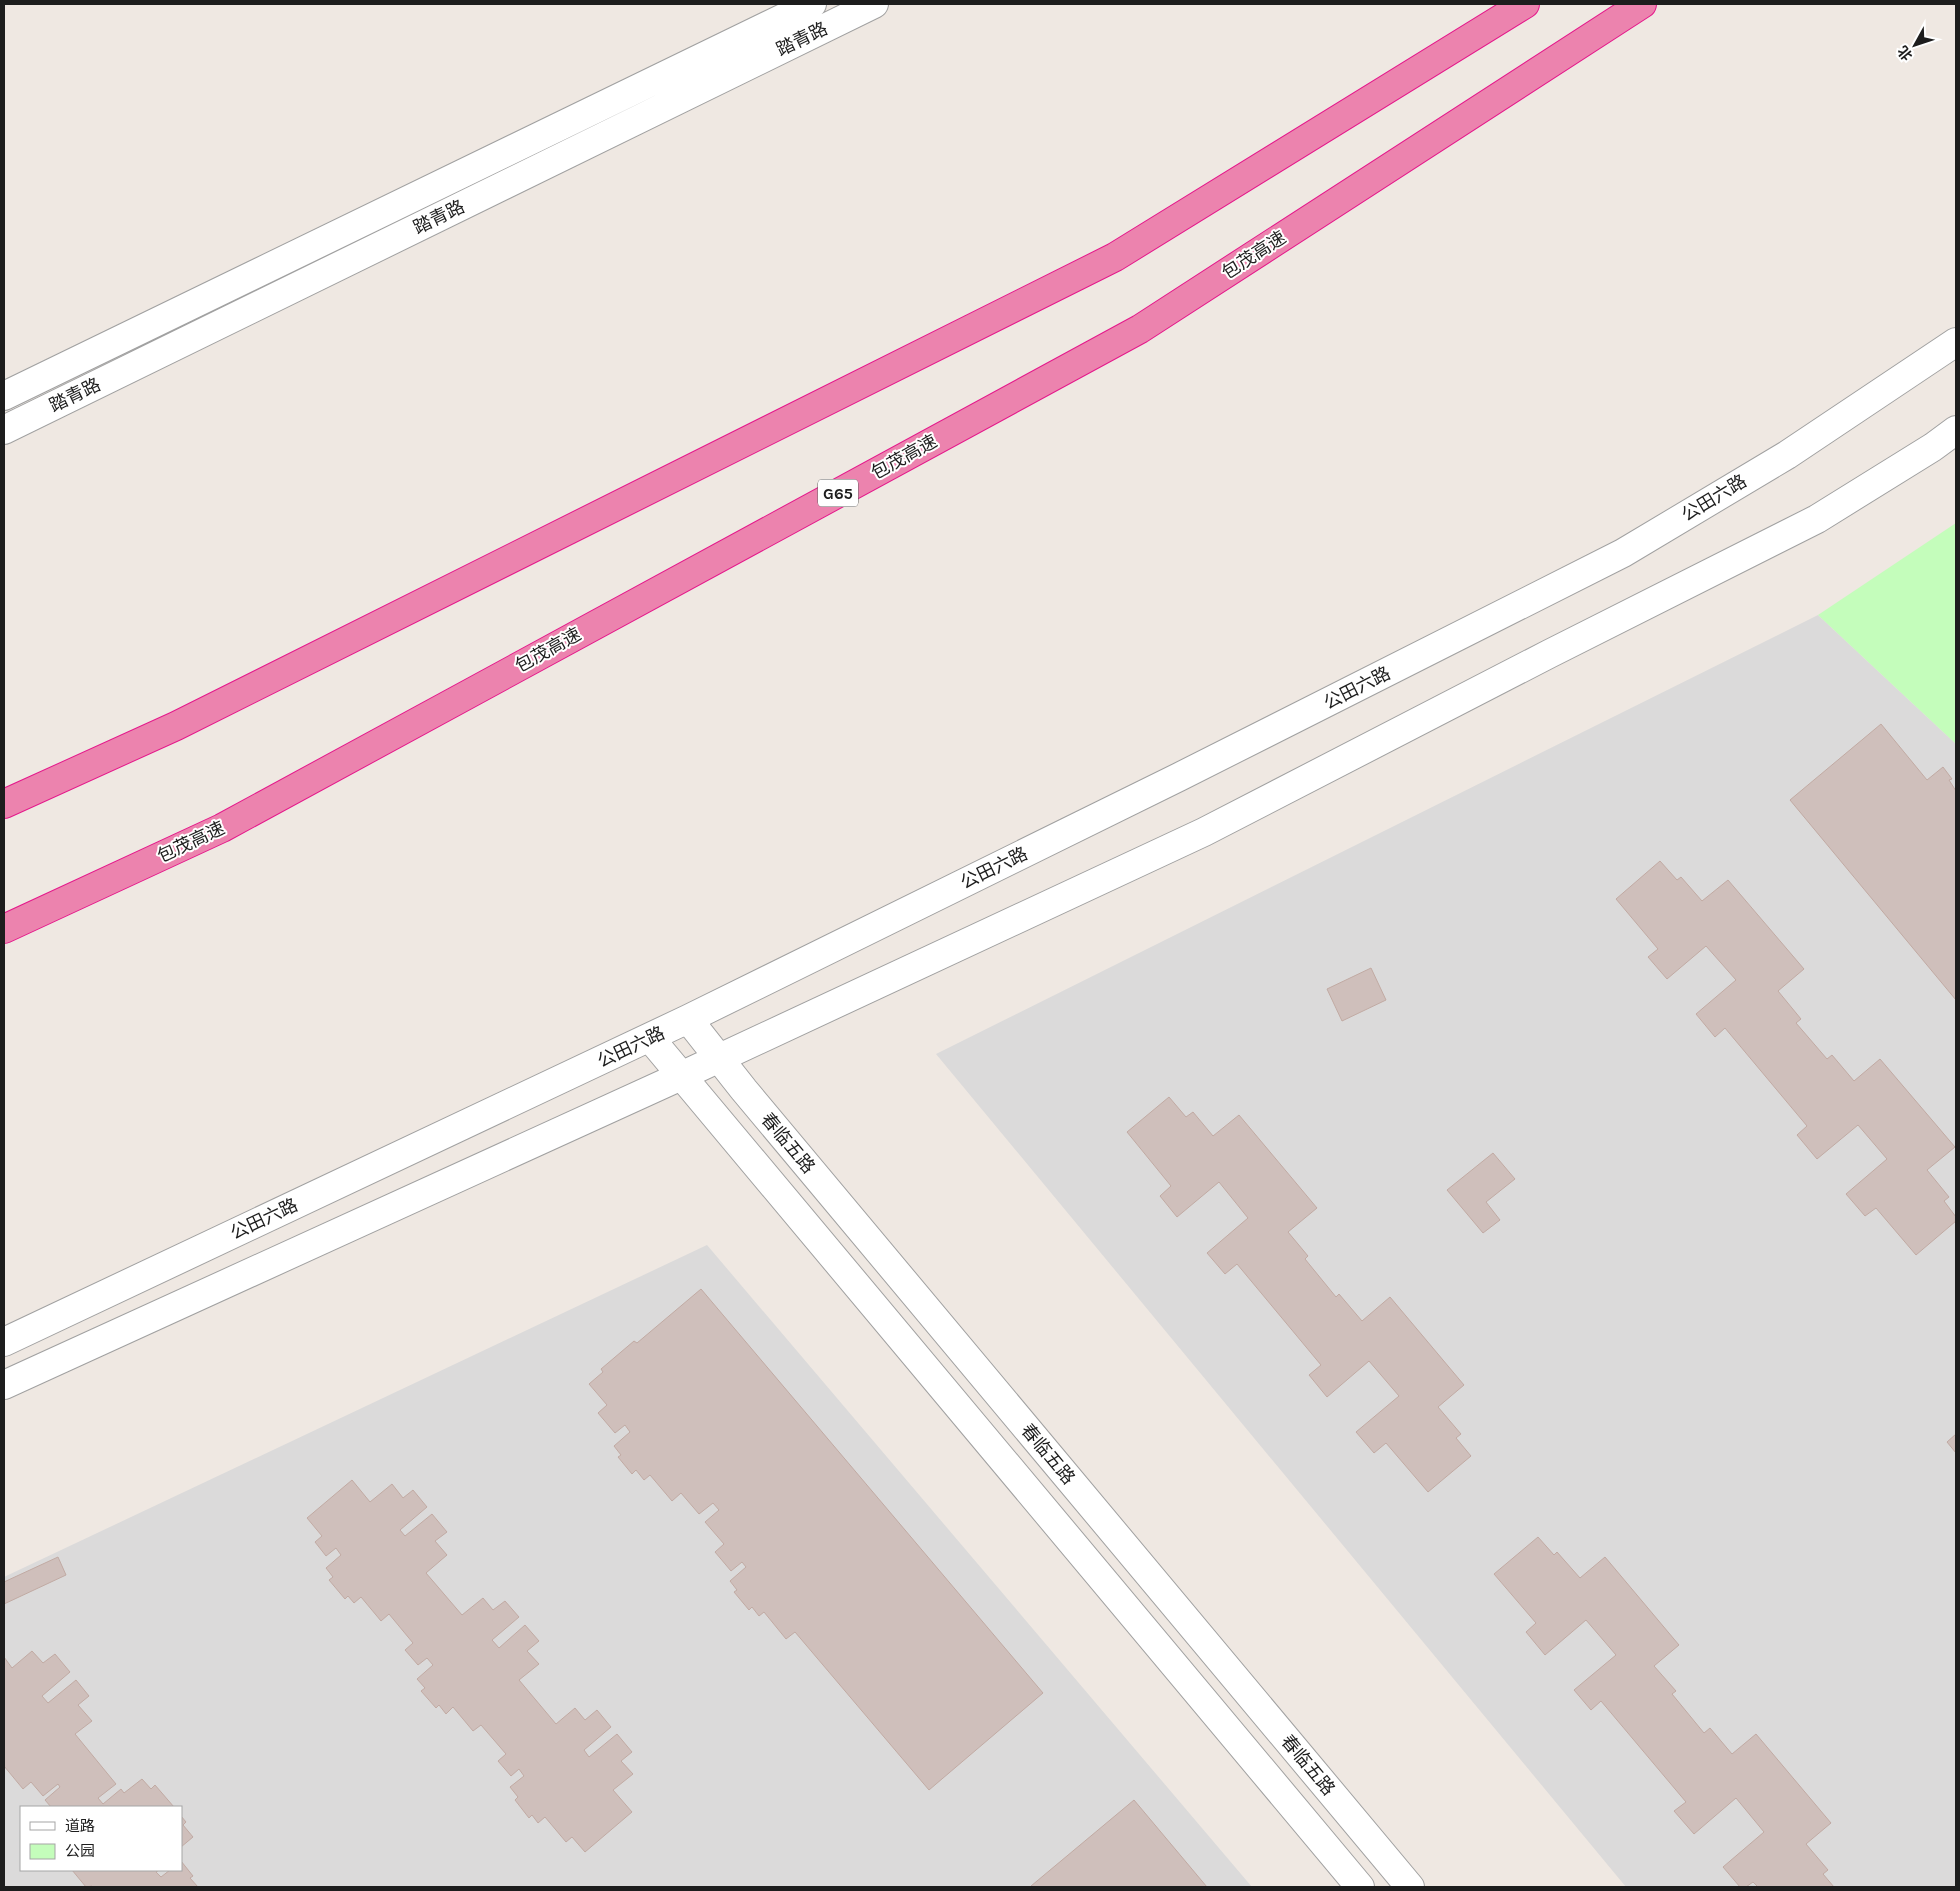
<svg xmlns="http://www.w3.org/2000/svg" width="1960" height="1891" viewBox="0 0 1960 1891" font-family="Karla,'Noto Sans SC',sans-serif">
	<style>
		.residential { fill: #dbdada; fill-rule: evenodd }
		.park { fill: #c4fdbb }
		.building { fill: #cfbfbb; stroke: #c1aaa3 }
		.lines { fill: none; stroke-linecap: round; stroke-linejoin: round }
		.minor-casing { stroke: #a1a1a1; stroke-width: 30 }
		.highway-casing { stroke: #e4188b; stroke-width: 30 }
		.minor { stroke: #fff; stroke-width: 28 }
		.highway { stroke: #ec83ae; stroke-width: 28 }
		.labels { text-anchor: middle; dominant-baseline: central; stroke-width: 4; stroke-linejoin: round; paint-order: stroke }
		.shield { fill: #fff; stroke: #616161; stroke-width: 1 }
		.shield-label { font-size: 16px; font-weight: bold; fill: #1d1d1d }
		.street-label { font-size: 18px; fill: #1d1d1d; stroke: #fff }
	</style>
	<rect width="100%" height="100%" fill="#efe8e2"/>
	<path class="residential" d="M1818,615L1956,744V1887H1626L936,1054Z
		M707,1245L1252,1887H4V1577ZM21,1807H181V1870H21Z"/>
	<path class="park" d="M1956,523V744L1818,615Z"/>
	<path class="building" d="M1881,724L1927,780L1943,767L1952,779L1949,780L1956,791V1000L1790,800Z
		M1660,861L1677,880L1681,877L1702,901L1728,880L1804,969L1778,991L1801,1019L1796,1023L1827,1059L1832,1055L1854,1081L1880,1059L1955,1147L1927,1170L1949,1197L1944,1201L1956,1217V1221L1916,1255L1876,1208L1865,1216L1846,1194L1887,1159L1858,1125L1817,1159L1797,1135L1807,1126L1725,1028L1715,1037L1696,1014L1736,980L1706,946L1667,979L1648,957L1658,949L1616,899Z
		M1371,968L1386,1000L1342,1021L1327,989Z
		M1169,1097L1186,1117L1193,1112L1213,1136L1239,1115L1317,1208L1288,1232L1308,1256L1305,1259L1336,1297L1339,1294L1362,1321L1390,1297L1464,1385L1438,1407L1461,1434L1456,1438L1471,1456L1428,1492L1386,1443L1374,1453L1356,1432L1399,1396L1369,1361L1327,1397L1309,1375L1321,1365L1237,1264L1225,1274L1207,1253L1248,1218L1219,1182L1177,1217L1160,1196L1171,1186L1127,1132Z
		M1493,1153L1515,1179L1486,1202L1500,1220L1483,1233L1447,1190Z
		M701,1289L1043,1693L929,1790L795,1632L786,1639L764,1612L759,1616L752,1607L749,1610L734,1592L737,1590L730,1581L746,1567L742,1562L731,1571L715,1552L724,1544L705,1522L719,1510L713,1503L699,1514L681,1493L672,1501L650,1475L644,1480L636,1470L632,1474L618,1457L621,1455L614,1446L630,1432L625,1425L615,1433L598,1413L607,1405L589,1384L603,1372L601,1369L634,1341L637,1343Z
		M1956,1434V1453L1947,1442Z
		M352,1480L370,1502L392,1484L403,1498L413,1490L427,1507L400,1530L405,1536L432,1514L447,1532L435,1541L447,1555L426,1573L462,1615L483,1598L493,1610L505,1601L519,1617L492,1640L499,1648L525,1625L539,1641L527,1651L539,1664L519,1680L556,1724L575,1708L585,1720L597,1710L611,1727L584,1750L589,1757L617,1734L632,1752L621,1761L633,1774L613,1790L632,1812L585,1852L572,1837L566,1842L545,1817L538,1823L532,1815L529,1818L515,1800L518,1797L510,1787L524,1776L519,1769L511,1776L498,1761L506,1754L481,1725L473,1731L453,1707L446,1714L439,1705L436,1708L421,1691L425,1688L417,1679L433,1665L427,1658L418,1665L405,1650L413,1643L389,1614L381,1621L361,1597L354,1603L348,1596L345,1599L329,1580L333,1577L326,1568L341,1555L336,1548L326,1556L315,1542L322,1536L307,1518Z
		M1538,1537L1554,1555L1557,1552L1580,1578L1605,1557L1679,1645L1654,1666L1676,1691L1672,1694L1704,1733L1710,1728L1732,1754L1756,1734L1831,1823L1806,1844L1828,1870L1823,1874L1834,1887H1758L1753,1882L1746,1887H1740L1723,1867L1764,1832L1736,1798L1694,1834L1674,1811L1686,1802L1601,1701L1591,1710L1574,1690L1616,1655L1586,1620L1545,1655L1526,1632L1536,1623L1494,1574Z
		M58,1557L66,1575L4,1604V1582Z
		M32,1651L43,1663L55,1654L70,1672L42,1696L48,1703L76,1680L89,1696L78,1705L92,1721L75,1734L116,1784L98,1798L103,1804L121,1789L124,1793L142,1779L151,1789L155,1785L174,1807H51L45,1800L60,1787L58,1784L43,1796L31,1782L23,1789L4,1766V1657L12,1668Z
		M1134,1800L1207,1887H1032L1031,1886Z
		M181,1816L186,1822L183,1825L193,1837L181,1847Z
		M181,1861L193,1876L190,1878L198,1887H93L92,1886L86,1887L72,1870H159L156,1872L161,1877L170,1870H181Z"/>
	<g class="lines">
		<g class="minor-casing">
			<path id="minor" d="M4,396L812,4
				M4,430L874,4
				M688,1019L744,1090L1410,1887
				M650,1038L1360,1887
				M4,1342L688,1019L1179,777L1623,553L1787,455L1956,342
				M4,1385L681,1076L1204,832L1549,654L1817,519L1933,447L1956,430"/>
		</g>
		<g class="highway-casing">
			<path id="highway" d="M4,804L176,726L1115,257L1525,4
				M4,929L222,828L1140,329L1642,4"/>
		</g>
		<use href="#minor" class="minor"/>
		<use href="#highway" class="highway"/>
	</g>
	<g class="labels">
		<rect class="shield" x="818" y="479.5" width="40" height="27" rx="4"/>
		<g class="shield-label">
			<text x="838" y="493">G65</text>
		</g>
		<g class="street-label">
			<text transform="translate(802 39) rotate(-26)">踏青路</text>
			<text transform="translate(439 217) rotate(-26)">踏青路</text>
			<text transform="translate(1254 255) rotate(-33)">包茂高速</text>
			<text transform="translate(75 395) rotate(-26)">踏青路</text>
			<text transform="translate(904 457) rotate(-29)">包茂高速</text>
			<text transform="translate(1714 498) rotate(-31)">公田六路</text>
			<text transform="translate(548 650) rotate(-29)">包茂高速</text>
			<text transform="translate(1357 688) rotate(-27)">公田六路</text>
			<text transform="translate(191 842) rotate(-25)">包茂高速</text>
			<text transform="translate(994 868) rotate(-26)">公田六路</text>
			<text transform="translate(631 1047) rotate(-25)">公田六路</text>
			<text transform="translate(788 1143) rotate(50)">春临五路</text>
			<text transform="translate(264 1219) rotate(-25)">公田六路</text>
			<text transform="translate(1048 1454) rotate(50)">春临五路</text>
			<text transform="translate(1308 1765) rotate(50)">春临五路</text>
		</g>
	</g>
	<rect width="1960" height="1891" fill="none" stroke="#1d1d1d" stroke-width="10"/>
	<rect x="20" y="1806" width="162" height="65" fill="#ffffff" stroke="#a5a5a5"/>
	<rect x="30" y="1822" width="25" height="8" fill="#ffffff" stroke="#a5a5a5"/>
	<text x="65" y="1831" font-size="15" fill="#1d1d1d">道路</text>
	<rect x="30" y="1844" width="25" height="15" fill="#c4fdbb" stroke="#a5a5a5"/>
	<text x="65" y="1856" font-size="15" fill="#1d1d1d">公园</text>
	<g transform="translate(1915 45) rotate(230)" stroke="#ffffff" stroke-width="4" paint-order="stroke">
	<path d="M0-4L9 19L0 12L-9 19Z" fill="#1d1d1d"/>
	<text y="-8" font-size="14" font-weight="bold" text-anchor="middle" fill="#1d1d1d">北</text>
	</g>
</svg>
